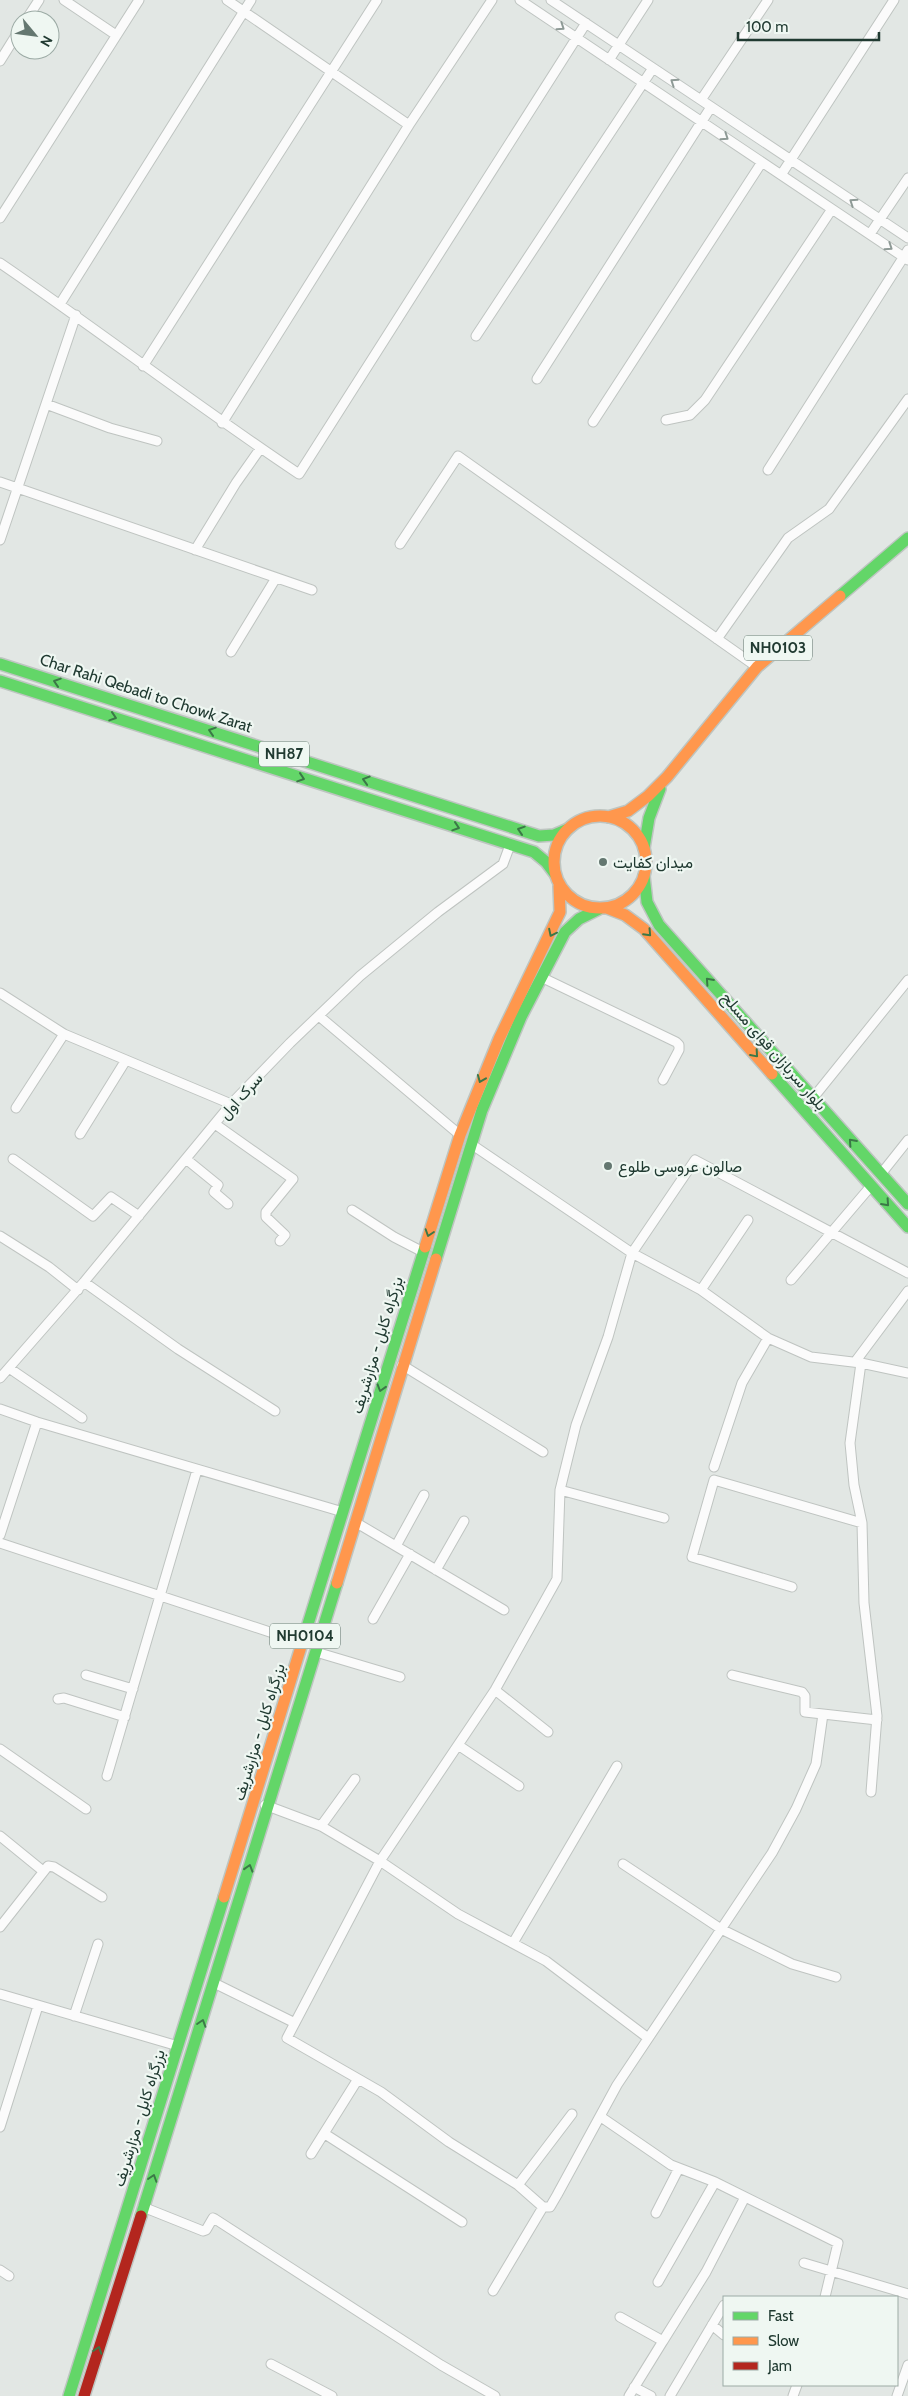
<svg xmlns="http://www.w3.org/2000/svg" width="908" height="2396" viewBox="0 0 908 2396" font-family="Cabin,Vazirmatn,sans-serif">
	<style>
		.lines { fill: none; stroke-linecap: round; stroke-linejoin: round }
		.street-casing { stroke: #bfc4c1; stroke-width: 11 }
		.fast-casing { stroke: #bec5c1; stroke-width: 14 }
		.slow-casing { stroke: #bec5c1; stroke-width: 14 }
		.jam-casing { stroke: #bec5c1; stroke-width: 14 }
		.street { stroke: #fbfbfb; stroke-width: 9 }
		.fast { stroke: #63d668; stroke-width: 11 }
		.slow { stroke: #ff974d; stroke-width: 11 }
		.jam { stroke: #b3261e; stroke-width: 11 }
		.oneway { stroke: #8e9a96 }
		.oneway2 { stroke: #3b7847 }
		.poi-dot { fill: #647770; stroke: #eff7f2; stroke-width: 2 }
		.labels { text-anchor: middle; dominant-baseline: central; stroke-width: 4.5; stroke-linejoin: round; paint-order: stroke }
		.shield { fill: #eff7f2; stroke: #5e736b; stroke-width: 1 }
		.shield-label { font-size: 15px; font-weight: bold; fill: #203a31 }
		.street-label { font-size: 16px; fill: #203a31; stroke: #eff7f2 }
		.poi-label { font-size: 16px; fill: #203a31; stroke: #eff7f2; text-anchor: start }
	</style>
	<rect width="100%" height="100%" fill="#e2e7e4"/>
	<g class="lines">
		<g class="street-casing">
			<path id="street" d="M64,0L116,35
				M227,0L409,125
				M520,0L908,260
				M551,0L908,238
				M26,20L39,0
				M609,60L648,0
				M0,61L20,29
				M701,100L768,0
				M781,175L894,0
				M0,218L139,0
				M870,234L908,178
				M0,263C101,332 197,406 299,474L586,23
				M60,304L251,0
				M476,336L653,68
				M143,366L377,0
				M537,379L711,107
				M46,404L110,428L157,441
				M666,420L690,415L705,400L832,209
				M593,422L762,162
				M222,423L409,125L492,0
				M768,470L908,250
				M0,482L312,590
				M0,540L76,315
				M400,544L458,456L757,667
				M195,550L236,483L260,449
				M717,639L788,538L829,509L908,399
				M231,652L276,578
				M541,977L676,1042L679,1045V1050L663,1080
				M0,993L64,1034L231,1104
				M319,1016L460,1135
				M813,1098L908,980
				M16,1108L64,1034
				M215,1124L293,1179L266,1212V1217L285,1235L280,1241
				M80,1134L126,1060
				M471,1144L632,1253L701,1290L768,1338L811,1357L861,1363L908,1373
				M13,1159L93,1216L111,1197L139,1216
				M186,1159L218,1185L214,1192L228,1204
				M881,1174L908,1140
				M352,1210L394,1237L423,1252
				M0,1236L49,1267L78,1290
				M791,1280L871,1186
				M84,1282L178,1349L275,1411
				M701,1290L748,1220
				M855,1362L908,1291
				M861,1363L850,1443L854,1485L862,1523L864,1603L877,1716L871,1792
				M402,1365L543,1452
				M9,1368L82,1418
				M0,1378L84,1282L231,1104L290,1043L360,976L438,912L503,864L510,845
				M0,1409L37,1422L343,1512
				M714,1467L742,1383L768,1338
				M560,1490L664,1518
				M355,1522L504,1610
				M0,1535L37,1422
				M0,1543L303,1643
				M396,1546L424,1495
				M436,1570L464,1521
				M792,1587L692,1557L714,1480L862,1523
				M373,1619L410,1554
				M316,1652L400,1677
				M86,1675L133,1689
				M732,1675L802,1692L805,1696V1712L823,1714
				M495,1690L548,1732
				M58,1699L64,1698L125,1717
				M458,1745L519,1786
				M0,1749L86,1809
				M107,1776L197,1470
				M265,1805L321,1826L380,1861L458,1914L546,1961L648,2038
				M321,1826L355,1779
				M0,1836L43,1871
				M623,1864L721,1929L792,1964L836,1977
				M0,1927L48,1866L54,1867L102,1897
				M513,1943L617,1766
				M214,1983L295,2023
				M0,1994L178,2046
				M74,2016L98,1944
				M601,2117L671,2165L715,2182L838,2243L825,2297
				M0,2127L38,2006
				M325,2134L462,2222
				M311,2154L358,2079
				M518,2185L572,2114
				M143,2207L203,2231L206,2230L213,2218L215,2219L441,2365L495,2396
				M543,2207L518,2185L449,2142L381,2092L287,2038L380,1861L495,1690L557,1579L560,1490L576,1425L608,1337L632,1253L695,1160L908,1273
				M656,2213L679,2168
				M804,2263L908,2294
				M0,2270L9,2276
				M658,2282L715,2182
				M493,2291L543,2207H550L557,2195L617,2085L772,1853L796,1809L816,1764L823,1714L877,1720
				M620,2317L663,2341L629,2396
				M712,2325L724,2335
				M663,2341L706,2272L744,2199
				M271,2364L332,2396
				M634,2387L651,2396
				M670,2396L724,2305
				M793,2396L797,2385
				M897,2396L908,2365"/>
		</g>
		<g class="fast-casing">
			<path id="fast" d="M840,596L908,538
				M0,664L539,836L554,835L568,829
				M0,681L534,852L546,862L555,874
				M644,848L649,818L660,789
				M644,876L647,902L659,925L908,1204
				M772,1074L908,1227
				M436,1259L482,1110L521,1017L565,932L579,919L599,909
				M304,1637L425,1247
				M141,2216L337,1583
				M69,2396L224,1897"/>
		</g>
		<g class="slow-casing">
			<path id="slow" d="M554 862a46 46 0 1 1 92 0a46 46 0 1 1-92 0Z
				M608,817L628,811L648,796L667,777L757,667L840,596
				M607,908L625,915L644,929L772,1074
				M425,1247L460,1135L499,1039L560,912L559,886
				M337,1583L436,1259
				M224,1897L304,1637"/>
		</g>
		<g class="jam-casing">
			<path id="jam" d="M84,2396L141,2216"/>
		</g>
		<use href="#street" class="street"/>
		<use href="#fast" class="fast"/>
		<use href="#slow" class="slow"/>
		<use href="#jam" class="jam"/>
	</g>
	<defs><path id="oneway-chevron" d="M-2-3.5L2.5 0L-2 3.5" fill="none" stroke-width="1.6" stroke-linecap="round" stroke-linejoin="round" transform="scale(1.25)"/></defs>
	<g class="oneway">
		<use href="#oneway-chevron" transform="translate(561 27) rotate(34)"/>
		<use href="#oneway-chevron" transform="translate(674 82) rotate(-146)"/>
		<use href="#oneway-chevron" transform="translate(725 137) rotate(34)"/>
		<use href="#oneway-chevron" transform="translate(853 202) rotate(-146)"/>
		<use href="#oneway-chevron" transform="translate(889 247) rotate(34)"/>
	</g>
	<g class="oneway2">
		<use href="#oneway-chevron" transform="translate(57 682) rotate(-162)"/>
		<use href="#oneway-chevron" transform="translate(113 717) rotate(18)"/>
		<use href="#oneway-chevron" transform="translate(212 731) rotate(-162)"/>
		<use href="#oneway-chevron" transform="translate(301 778) rotate(18)"/>
		<use href="#oneway-chevron" transform="translate(366 780) rotate(-163)"/>
		<use href="#oneway-chevron" transform="translate(456 827) rotate(18)"/>
		<use href="#oneway-chevron" transform="translate(521 830) rotate(-162)"/>
		<use href="#oneway-chevron" transform="translate(552 933) rotate(116)"/>
		<use href="#oneway-chevron" transform="translate(648 933) rotate(47)"/>
		<use href="#oneway-chevron" transform="translate(709 981) rotate(-132)"/>
		<use href="#oneway-chevron" transform="translate(755 1054) rotate(49)"/>
		<use href="#oneway-chevron" transform="translate(481 1079) rotate(112)"/>
		<use href="#oneway-chevron" transform="translate(852 1142) rotate(-132)"/>
		<use href="#oneway-chevron" transform="translate(886 1203) rotate(48)"/>
		<use href="#oneway-chevron" transform="translate(429 1233) rotate(108)"/>
		<use href="#oneway-chevron" transform="translate(381 1388) rotate(107)"/>
		<use href="#oneway-chevron" transform="translate(249 1868) rotate(-73)"/>
		<use href="#oneway-chevron" transform="translate(202 2023) rotate(-72)"/>
		<use href="#oneway-chevron" transform="translate(153 2178) rotate(-72)"/>
		<use href="#oneway-chevron" transform="translate(98 2350) rotate(-72)"/>
	</g>
	<g class="poi-dot">
		<circle cx="603" cy="862" r="5"/>
		<circle cx="608" cy="1166" r="5"/>
	</g>
	<g class="labels">
		<g class="shield">
			<rect x="744" y="635.5" width="68" height="25" rx="4"/>
			<rect x="259" y="741.5" width="50" height="25" rx="4"/>
			<rect x="270" y="1623.5" width="70" height="25" rx="4"/>
		</g>
		<g class="shield-label">
			<text x="778" y="648">NH0103</text>
			<text x="284" y="754">NH87</text>
			<text x="305" y="1636">NH0104</text>
		</g>
		<g class="street-label">
			<text transform="translate(146 693) rotate(18)">Char Rahi Qebadi to Chowk Zarat</text>
			<text transform="translate(774 1051) rotate(49)">بلوار سربازان قوای مسلح</text>
			<text transform="translate(241 1096) rotate(-48)">سرک اول</text>
			<text transform="translate(377 1345) rotate(-73)">بزرگراه کابل - مزارشریف</text>
			<text transform="translate(259 1732) rotate(-73)">بزرگراه کابل - مزارشریف</text>
			<text transform="translate(139 2118) rotate(-73)">بزرگراه کابل - مزارشریف</text>
		</g>
		<g class="poi-label">
			<text x="613" y="862">میدان کفایت</text>
			<text x="618" y="1166">صالون عروسی طلوع</text>
		</g>
	</g>
	<rect x="723" y="2296" width="175" height="90" fill="#eff7f2" stroke="#9caba5"/>
	<rect x="733" y="2312" width="25" height="8" fill="#63d668" stroke="#9caba5"/>
	<text x="768" y="2321" font-size="15" fill="#203a31">Fast</text>
	<rect x="733" y="2337" width="25" height="8" fill="#ff974d" stroke="#9caba5"/>
	<text x="768" y="2346" font-size="15" fill="#203a31">Slow</text>
	<rect x="733" y="2362" width="25" height="8" fill="#b3261e" stroke="#9caba5"/>
	<text x="768" y="2371" font-size="15" fill="#203a31">Jam</text>
	<g transform="translate(35 35) rotate(119)"><circle r="24" fill="#eff7f2" stroke="#9caba5"/>
	<path d="M0-4L9 19L0 12L-9 19Z" fill="#647770"/>
	<text y="-8" font-size="14" font-weight="bold" text-anchor="middle" fill="#203a31">N</text>
	</g>
	<path d="M738 32v8h141v-8" fill="none" stroke="#203a31" stroke-width="2.5"/>
	<text x="746" y="32" font-size="15" fill="#203a31" stroke="#eff7f2" stroke-width="4" paint-order="stroke">100 m</text>
</svg>
